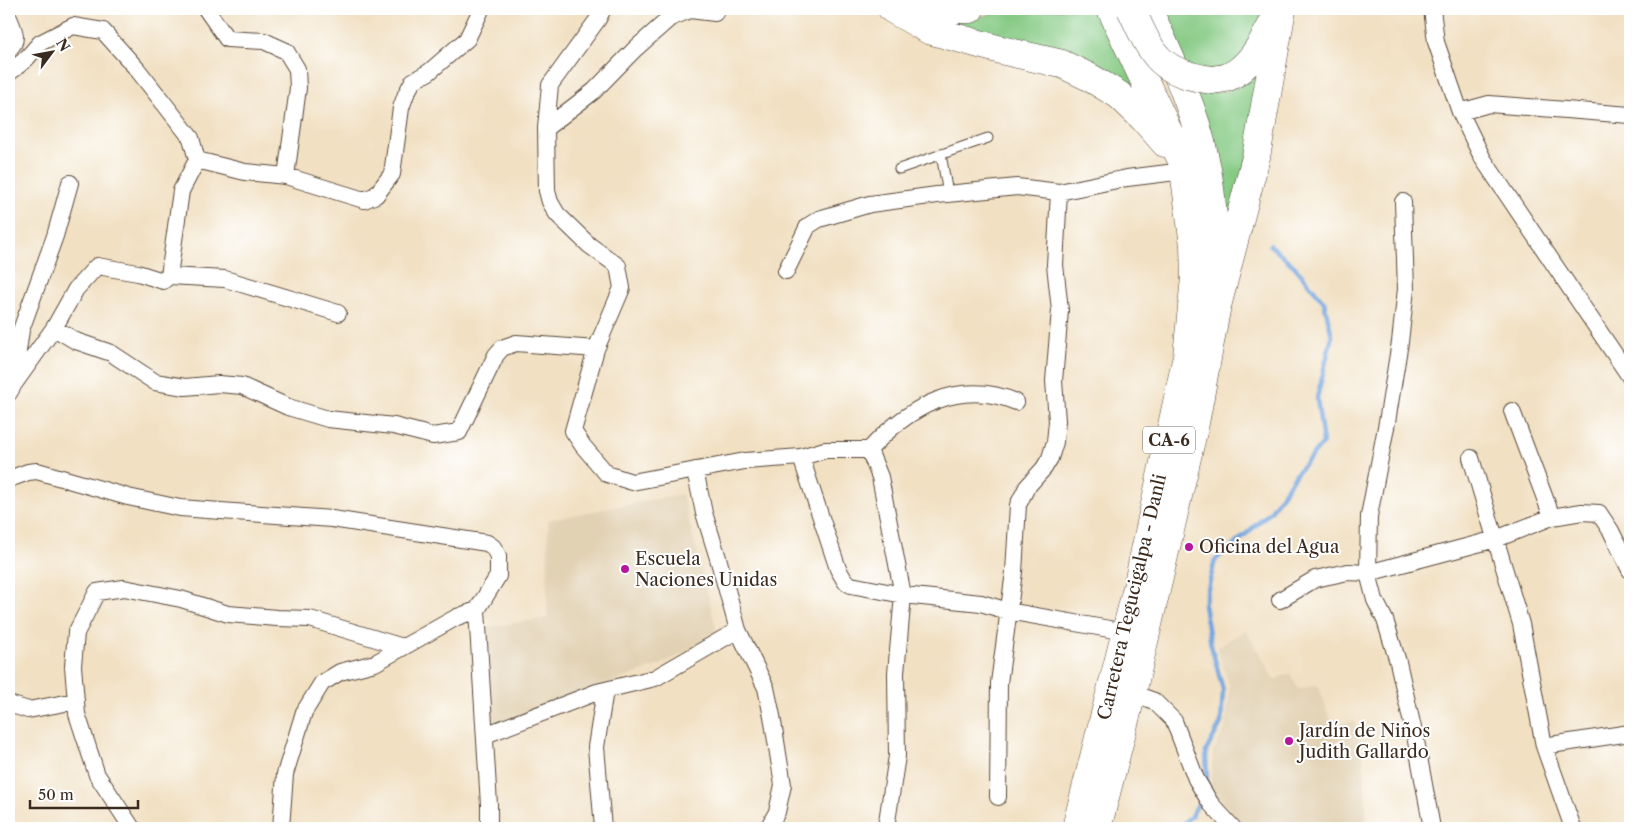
<svg xmlns="http://www.w3.org/2000/svg" width="1639" height="837" viewBox="0 0 1639 837" font-family="'Libre Caslon Text',serif">
	<style>
		.built { fill: #e2d2b4 }
		.green { fill: #86ca84; stroke: #607a51 }
		.lines { fill: none; stroke-linecap: round; stroke-linejoin: round }
		.stream { stroke: #73a5de; stroke-width: 4.5 }
		.service-casing { stroke: #564537; stroke-width: 11 }
		.minor-casing { stroke: #564537; stroke-width: 18 }
		.trunk-casing { stroke: #564537; stroke-width: 29 }
		.service { stroke: #fff; stroke-width: 9 }
		.minor { stroke: #fff; stroke-width: 16 }
		.trunk { stroke: #fff; stroke-width: 28 }
		.trunk-bridge-casing { stroke: #564537; stroke-width: 29; stroke-linecap: butt }
		.trunk-bridge { stroke: #fff; stroke-width: 28 }
		.poi-dot { fill: #b5179e; stroke: #fff; stroke-width: 2 }
		.labels { text-anchor: middle; dominant-baseline: central; stroke-width: 4; stroke-linejoin: round; paint-order: stroke }
		.shield { fill: #fff; stroke: #766a62; stroke-width: 1 }
		.shield-label { font-size: 16px; font-weight: bold; fill: #3b2a1e }
		.poi-label { font-size: 18px; fill: #3b2a1e; stroke: #fff; text-anchor: start }
		.street-label { font-size: 18px; fill: #3b2a1e; stroke: #fff }
	</style>
	<rect width="100%" height="100%" fill="#fff"/>
	<filter id="ink" filterUnits="userSpaceOnUse"><feTurbulence type="fractalNoise" baseFrequency=".02" numOctaves="2"/><feDisplacementMap in="SourceGraphic" scale="10" xChannelSelector="R" yChannelSelector="G"/><feConvolveMatrix kernelMatrix="1 2 1 2 8 2 1 2 1" color-interpolation-filters="sRGB"/></filter>
	<filter id="wash" filterUnits="userSpaceOnUse"><feTurbulence type="fractalNoise" baseFrequency=".0096" numOctaves="4" result="noise"/><feDisplacementMap in="SourceGraphic" scale="20" xChannelSelector="R" yChannelSelector="G"/><feGaussianBlur stdDeviation="1.12" result="paint"/><feColorMatrix in="noise" values="0 0 0 0 0 0 0 0 0 0 0 0 0 0 0 0 0 1.4 0 .05"/><feComposite in="paint" operator="in"/></filter>
	<g filter="url(#wash)">
		<rect width="100%" height="100%" fill="#f1e0c2"/>
		<path class="built" d="M682,494L718,636L662,664L492,727L483,628L547,618L548,520Z
			M1246,630L1274,680L1290,673L1298,689L1318,685L1333,726L1354,721L1363,753L1367,828H1246L1211,789L1213,753L1225,729L1230,688L1217,647Z"/>
		<path class="green" d="M901,9H919L941,16L973,19L1007,9H1100L1150,112Z
			M1156,9H1266L1261,25L1232,69L1186,71Z
			M1272,53L1229,233H1221L1224,189L1220,151L1210,134L1193,91C1213,95 1239,91 1255,75C1261,69 1266,60 1272,53Z"/>
		<g class="lines">
			<path class="stream" d="M1207,786L1206,751L1221,723L1223,690L1211,645L1204,605L1215,560L1233,546L1271,511L1296,474L1323,443L1317,398L1332,336L1324,302L1295,267L1270,245
				M1179,828L1192,815L1198,804"/>
		</g>
	</g>
	<g filter="url(#ink)">
		<g class="lines">
			<g class="service-casing">
				<path id="service" d="M941,154L948,194
					M899,169L988,138"/>
			</g>
			<g class="minor-casing">
				<path id="minor" d="M206,9L227,39L264,41L286,51L297,69L298,88L286,176
					M603,9L598,19L550,85L546,128L547,191L550,202L557,214L589,245L618,266L622,288L596,349L573,431L583,446L607,474L632,482L745,461L801,457L825,450H869C908,407 959,378 1016,402
					M1432,9L1436,42L1460,112L1483,159L1630,377
					M9,18C13,28 20,40 9,49
					M9,73L26,59L40,43L73,26L103,31L137,69L191,138L197,160L181,191L169,276
					M1460,112L1489,104L1630,115
					M546,128L594,91L635,49L670,18L690,10L715,13
					M197,160L245,172L286,176L364,200L376,195L392,174L401,108L406,94L413,81L429,72L467,39L480,12V9
					M1403,202L1406,289L1400,342L1387,422L1369,516L1368,573L1375,600L1385,620L1398,662L1416,741L1432,828
					M786,271L808,226L819,219L870,204L937,195L1017,187L1059,192L1127,178L1184,171
					M54,328L76,341L111,353L155,382L185,387L219,384L242,386L288,407L328,419L394,426L433,436L459,432L496,355L502,348L516,343L596,349
					M14,380L21,330L55,236L70,183
					M9,393L14,384L54,328L76,289L97,266L138,273L163,281L169,276L225,279L338,313
					M1512,411L1552,517
					M869,450L880,477L903,595L896,673L897,756L886,828
					M801,457L838,569L845,581L851,585L903,595L981,603L1008,611L1126,632
					M1471,458L1521,624L1544,746L1573,828
					M695,470L704,513L718,558L738,630L766,688L772,716L783,785L777,812L768,828
					M9,479L28,472L37,471L128,497L180,508L332,519L487,543L493,547L498,556V576L477,610L489,805V828
					M1280,600L1315,579L1348,572L1368,573L1496,539L1552,517L1582,512L1599,513L1611,531L1630,570
					M1132,693L1154,701L1174,721L1196,779L1211,804L1233,828
					M9,704L28,710L76,701
					M485,735L597,692L655,678L738,630
					M1544,746L1630,733
					M998,797L999,683L1014,572L1018,505L1027,487L1044,468L1050,458L1055,442L1057,421L1054,381L1060,310L1055,265L1059,192
					M132,828L97,775L77,714L73,666L76,633L97,592L124,588L181,599L228,614L277,618L310,619L403,647
					M281,828L285,774L304,712L322,683L340,672L375,663L457,617L477,610
					M603,828L596,747L605,690"/>
			</g>
			<g class="trunk-casing">
				<path id="trunk" d="M892,9L929,30L1001,50L1062,64L1089,77L1119,95L1144,119L1165,143
					M943,9H970
					M1148,9C1170,57 1194,106 1205,159C1213,196 1215,236 1216,274
					M1212,80C1217,79 1223,79 1228,77C1250,68 1262,43 1273,23
					M1076,828L1137,588L1187,356L1195,278L1194,245L1183,163L1111,9
					M1097,828L1132,693L1195,423L1216,310L1256,157L1282,9"/>
			</g>
			<use href="#service" class="service"/>
			<use href="#minor" class="minor"/>
			<use href="#trunk" class="trunk"/>
			<g class="trunk-bridge-casing">
				<path id="trunk-bridge" d="M1131,9C1152,54 1158,73 1212,80"/>
			</g>
			<use href="#trunk-bridge" class="trunk-bridge"/>
		</g>
	</g>
	<g class="poi-dot">
		<circle cx="1189" cy="547" r="5"/>
		<circle cx="625" cy="569" r="5"/>
		<circle cx="1289" cy="741" r="5"/>
	</g>
	<g class="labels">
		<rect class="shield" x="1143" y="426.5" width="52" height="27" rx="4"/>
		<g class="shield-label">
			<text x="1169" y="440">CA-6</text>
		</g>
		<g class="poi-label">
			<text x="1199" y="547">Oficina del Agua</text>
			<text x="635" y="559">Escuela<tspan x="635" dy="21">Naciones Unidas</tspan></text>
			<text x="1299" y="731">Jardín de Niños<tspan x="1299" dy="21">Judith Gallardo</tspan></text>
		</g>
		<g class="street-label">
			<text transform="translate(1132 597) rotate(-77)">Carretera Tegucigalpa - Danli</text>
		</g>
	</g>
	<rect width="1639" height="837" fill="none" stroke="#fff" stroke-width="30"/>
	<g transform="translate(52 52) rotate(58)" stroke="#ffffff" stroke-width="4" paint-order="stroke">
	<path d="M0-4L9 19L0 12L-9 19Z" fill="#3b2a1e"/>
	<text y="-8" font-size="14" font-weight="bold" text-anchor="middle" fill="#3b2a1e">N</text>
	</g>
	<path d="M30 800v8h108v-8" fill="none" stroke="#3b2a1e" stroke-width="2.5"/>
	<text x="38" y="800" font-size="15" fill="#3b2a1e" stroke="#ffffff" stroke-width="4" paint-order="stroke">50 m</text>
</svg>
